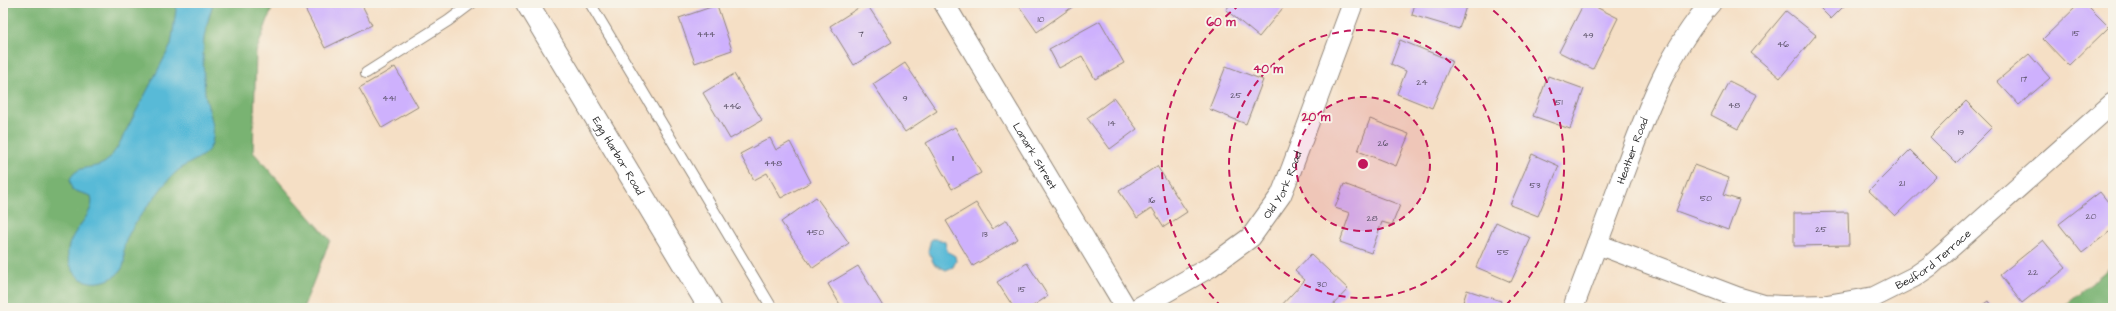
<svg xmlns="http://www.w3.org/2000/svg" width="2116" height="311" viewBox="0 0 2116 311" font-family="'Architects Daughter',sans-serif">
	<style>
		.forest { fill: #79b372; stroke: #526f4e }
		.water { fill: #58bad7; stroke: #427281 }
		.building { fill: #ceb1fd }
		.lines { fill: none; stroke-linecap: round; stroke-linejoin: round }
		.lane-casing { stroke: #908578; stroke-width: 12 }
		.street-casing { stroke: #908578; stroke-width: 22 }
		.secondary-casing { stroke: #908578; stroke-width: 24 }
		.lane { stroke: #fff; stroke-width: 10 }
		.street { stroke: #fff; stroke-width: 20 }
		.secondary { stroke: #fff; stroke-width: 22 }
		.ring { fill: none; stroke: #c2185b; stroke-width: 2; stroke-dasharray: 7 5 }
		.labels { text-anchor: middle; dominant-baseline: central; stroke-width: 4; stroke-linejoin: round; paint-order: stroke }
		.number-label { font-size: 9px; fill: #544c60 }
		.street-label { font-size: 11px; fill: #2b2b2b; stroke: #f7f3e8 }
		.centre { fill: #c2185b; stroke: #f7f3e8; stroke-width: 2 }
		.ring-label { font-size: 12px; text-anchor: middle; font-weight: bold; fill: #c2185b; stroke: #f7f3e8; stroke-width: 4; stroke-linejoin: round; paint-order: stroke }
	</style>
	<rect width="100%" height="100%" fill="#f7f3e8"/>
	<filter id="ink" filterUnits="userSpaceOnUse"><feTurbulence type="fractalNoise" baseFrequency=".025" numOctaves="2"/><feDisplacementMap in="SourceGraphic" scale="8" xChannelSelector="R" yChannelSelector="G"/><feConvolveMatrix kernelMatrix="1 2 1 2 8 2 1 2 1" color-interpolation-filters="sRGB"/></filter>
	<filter id="wash" filterUnits="userSpaceOnUse"><feTurbulence type="fractalNoise" baseFrequency=".012" numOctaves="4" result="noise"/><feDisplacementMap in="SourceGraphic" scale="16" xChannelSelector="R" yChannelSelector="G"/><feGaussianBlur stdDeviation="0.9" result="paint"/><feColorMatrix in="noise" values="0 0 0 0 0 0 0 0 0 0 0 0 0 0 0 0 0 1.4 0 .05"/><feComposite in="paint" operator="in"/></filter>
	<g filter="url(#wash)">
		<rect width="100%" height="100%" fill="#f5dfc5"/>
		<path class="forest" d="M3,3H274L256,52L253,152L330,240L303,308H3Z
			M2113,265V308H2061Z"/>
		<path class="water" d="M177,3H213C210,15 206,26 204,38C202,55 204,76 205,93C207,109 217,126 212,143C208,157 190,161 180,169C168,178 159,192 150,203C140,216 128,231 124,247C123,255 127,262 121,270C111,284 84,288 74,272C51,238 99,219 91,196L72,190L70,179C78,164 91,170 104,163C110,159 113,153 117,148L171,45Z
			M931,239H938L945,242L947,251L955,256L956,261L953,267L946,270L934,264L928,251Z"/>
		<g id="blocks">
			<path class="building" d="M302,3H361L372,25L325,48Z
				M866,3L892,42L854,65L830,26Z
				M1024,3H1078L1037,32L1019,6Z
				M1231,3H1287L1259,37L1226,10Z
				M1415,3H1467L1459,29L1412,15Z
				M1584,3H1588L1618,18L1593,69L1559,52Z
				M1815,3H1847L1831,19Z
				M2080,3H2085L2109,27L2069,66L2043,39Z
				M717,5L732,50L695,63L679,18Z
				M1786,11L1816,35L1780,78L1751,53Z
				M1100,21L1124,63L1095,79L1082,56L1059,68L1049,49Z
				M1400,40L1452,61L1432,108L1397,94L1406,71L1391,64Z
				M2029,54L2050,78L2019,105L1997,81Z
				M905,63L937,111L905,132L873,84Z
				M1226,66L1263,80L1246,124L1209,109Z
				M395,67L418,107L382,128L359,88Z
				M734,74L762,120L730,139L703,93Z
				M1548,76L1584,89L1570,129L1533,116Z
				M1729,81L1757,95L1738,129L1711,115Z
				M1114,98L1137,129L1110,149L1087,118Z
				M1966,101L1992,127L1956,163L1930,137Z
				M1370,119L1409,134L1396,166L1358,151Z
				M955,127L981,173L952,189L926,143Z
				M770,138L776,150L790,142L811,182L781,198L767,173L754,180L740,154Z
				M1910,150L1936,176L1895,216L1869,191Z
				M1532,154L1559,166L1538,216L1510,205Z
				M1694,165L1729,178L1723,195L1739,200L1728,230L1676,211Z
				M1157,166L1187,212L1164,227L1152,208L1137,218L1119,191Z
				M1344,184L1400,205L1392,225L1382,222L1371,253L1340,242L1350,213L1335,208Z
				M2100,192L2113,208V229L2082,253L2059,224Z
				M816,197L849,243L813,268L781,222Z
				M976,203L992,229L1007,220L1018,239L973,266L946,221Z
				M1848,212L1849,245L1794,246V213Z
				M1496,222L1531,238L1511,282L1476,267Z
				M2043,240L2066,268L2022,303L2000,275Z
				M1311,254L1348,289L1330,308H1279L1305,280L1295,271Z
				M1027,263L1048,296L1030,308H1014L997,282Z
				M858,266L884,308H842L828,284Z
				M1467,290L1501,301L1499,308H1461Z
				M1988,301L1993,308H1978Z"/>
		</g>
	</g>
	<g filter="url(#ink)">
		<use href="#blocks" fill-opacity="0" stroke="#908578" stroke-width="1"/>
		<g class="lines">
			<g class="lane-casing">
				<path id="lane" d="M590,3L772,308
					M366,73L448,21L472,3"/>
			</g>
			<g class="street-casing">
				<g id="street">
					<path id="s1" d="M944,3L1126,308"/>
					<path id="s2" d="M1597,244L1737,297L1764,305L1784,306L1827,305L1874,297L1914,277L1930,266L2113,103"/>
					<path id="s3" d="M1138,308L1210,267L1251,237L1281,195L1291,170L1353,3"/>
					<path id="s4" d="M1573,308C1589,265 1606,221 1622,177C1645,116 1667,52 1711,3"/>
				</g>
			</g>
			<g class="secondary-casing">
				<g id="secondary">
					<path id="s5" d="M527,3L710,308"/>
				</g>
			</g>
			<use href="#lane" class="lane"/>
			<use href="#street" class="street"/>
			<use href="#secondary" class="secondary"/>
		</g>
	</g>
	<circle cx="1363" cy="164" r="67" fill="#c2185b" fill-opacity=".12"/>
	<g class="ring">
		<circle cx="1363" cy="164" r="67"/>
		<circle cx="1363" cy="164" r="134"/>
		<path d="M1222 307A201 201 0 0 1 1242 3M1484 3A201 201 0 0 1 1504 307"/>
	</g>
	<g class="labels">
		<g class="number-label">
			<text x="1041" y="19">10</text>
			<text x="2076" y="33">15</text>
			<text x="706" y="34">444</text>
			<text x="861" y="34">7</text>
			<text x="1588" y="35">49</text>
			<text x="1783" y="44">46</text>
			<text x="2024" y="79">17</text>
			<text x="1422" y="82">24</text>
			<text x="1236" y="95">25</text>
			<text x="389" y="98">441</text>
			<text x="905" y="98">9</text>
			<text x="1559" y="102">51</text>
			<text x="1734" y="105">48</text>
			<text x="732" y="106">446</text>
			<text x="1112" y="123">14</text>
			<text x="1961" y="132">19</text>
			<text x="1383" y="143">26</text>
			<text x="953" y="158">11</text>
			<text x="773" y="163">448</text>
			<text x="1902" y="183">21</text>
			<text x="1535" y="185">53</text>
			<text x="1706" y="198">50</text>
			<text x="1152" y="200">16</text>
			<text x="2091" y="216">20</text>
			<text x="1372" y="218">28</text>
			<text x="1821" y="229">25</text>
			<text x="815" y="232">450</text>
			<text x="985" y="234">13</text>
			<text x="1503" y="252">55</text>
			<text x="2033" y="272">22</text>
			<text x="1322" y="284">30</text>
			<text x="1022" y="289">15</text>
		</g>
		<g class="street-label">
			<text stroke="none"><textPath href="#s4" startOffset="168">Heather Road</textPath></text>
			<text stroke="none"><textPath href="#s5" startOffset="178">Egg Harbor Road</textPath></text>
			<text stroke="none"><textPath href="#s1" startOffset="178">Lanark Street</textPath></text>
			<text stroke="none"><textPath href="#s3" startOffset="195">Old York Road</textPath></text>
			<text stroke="none"><textPath href="#s2" startOffset="359">Bedford Terrace</textPath></text>
		</g>
	</g>
	<circle cx="1363" cy="164" r="6" class="centre"/>
	<g class="ring-label">
		<text x="1221" y="26">60 m</text>
		<text x="1268" y="73">40 m</text>
		<text x="1316" y="121">20 m</text>
	</g>
	<rect width="2116" height="311" fill="none" stroke="#f7f3e8" stroke-width="16"/>
</svg>
